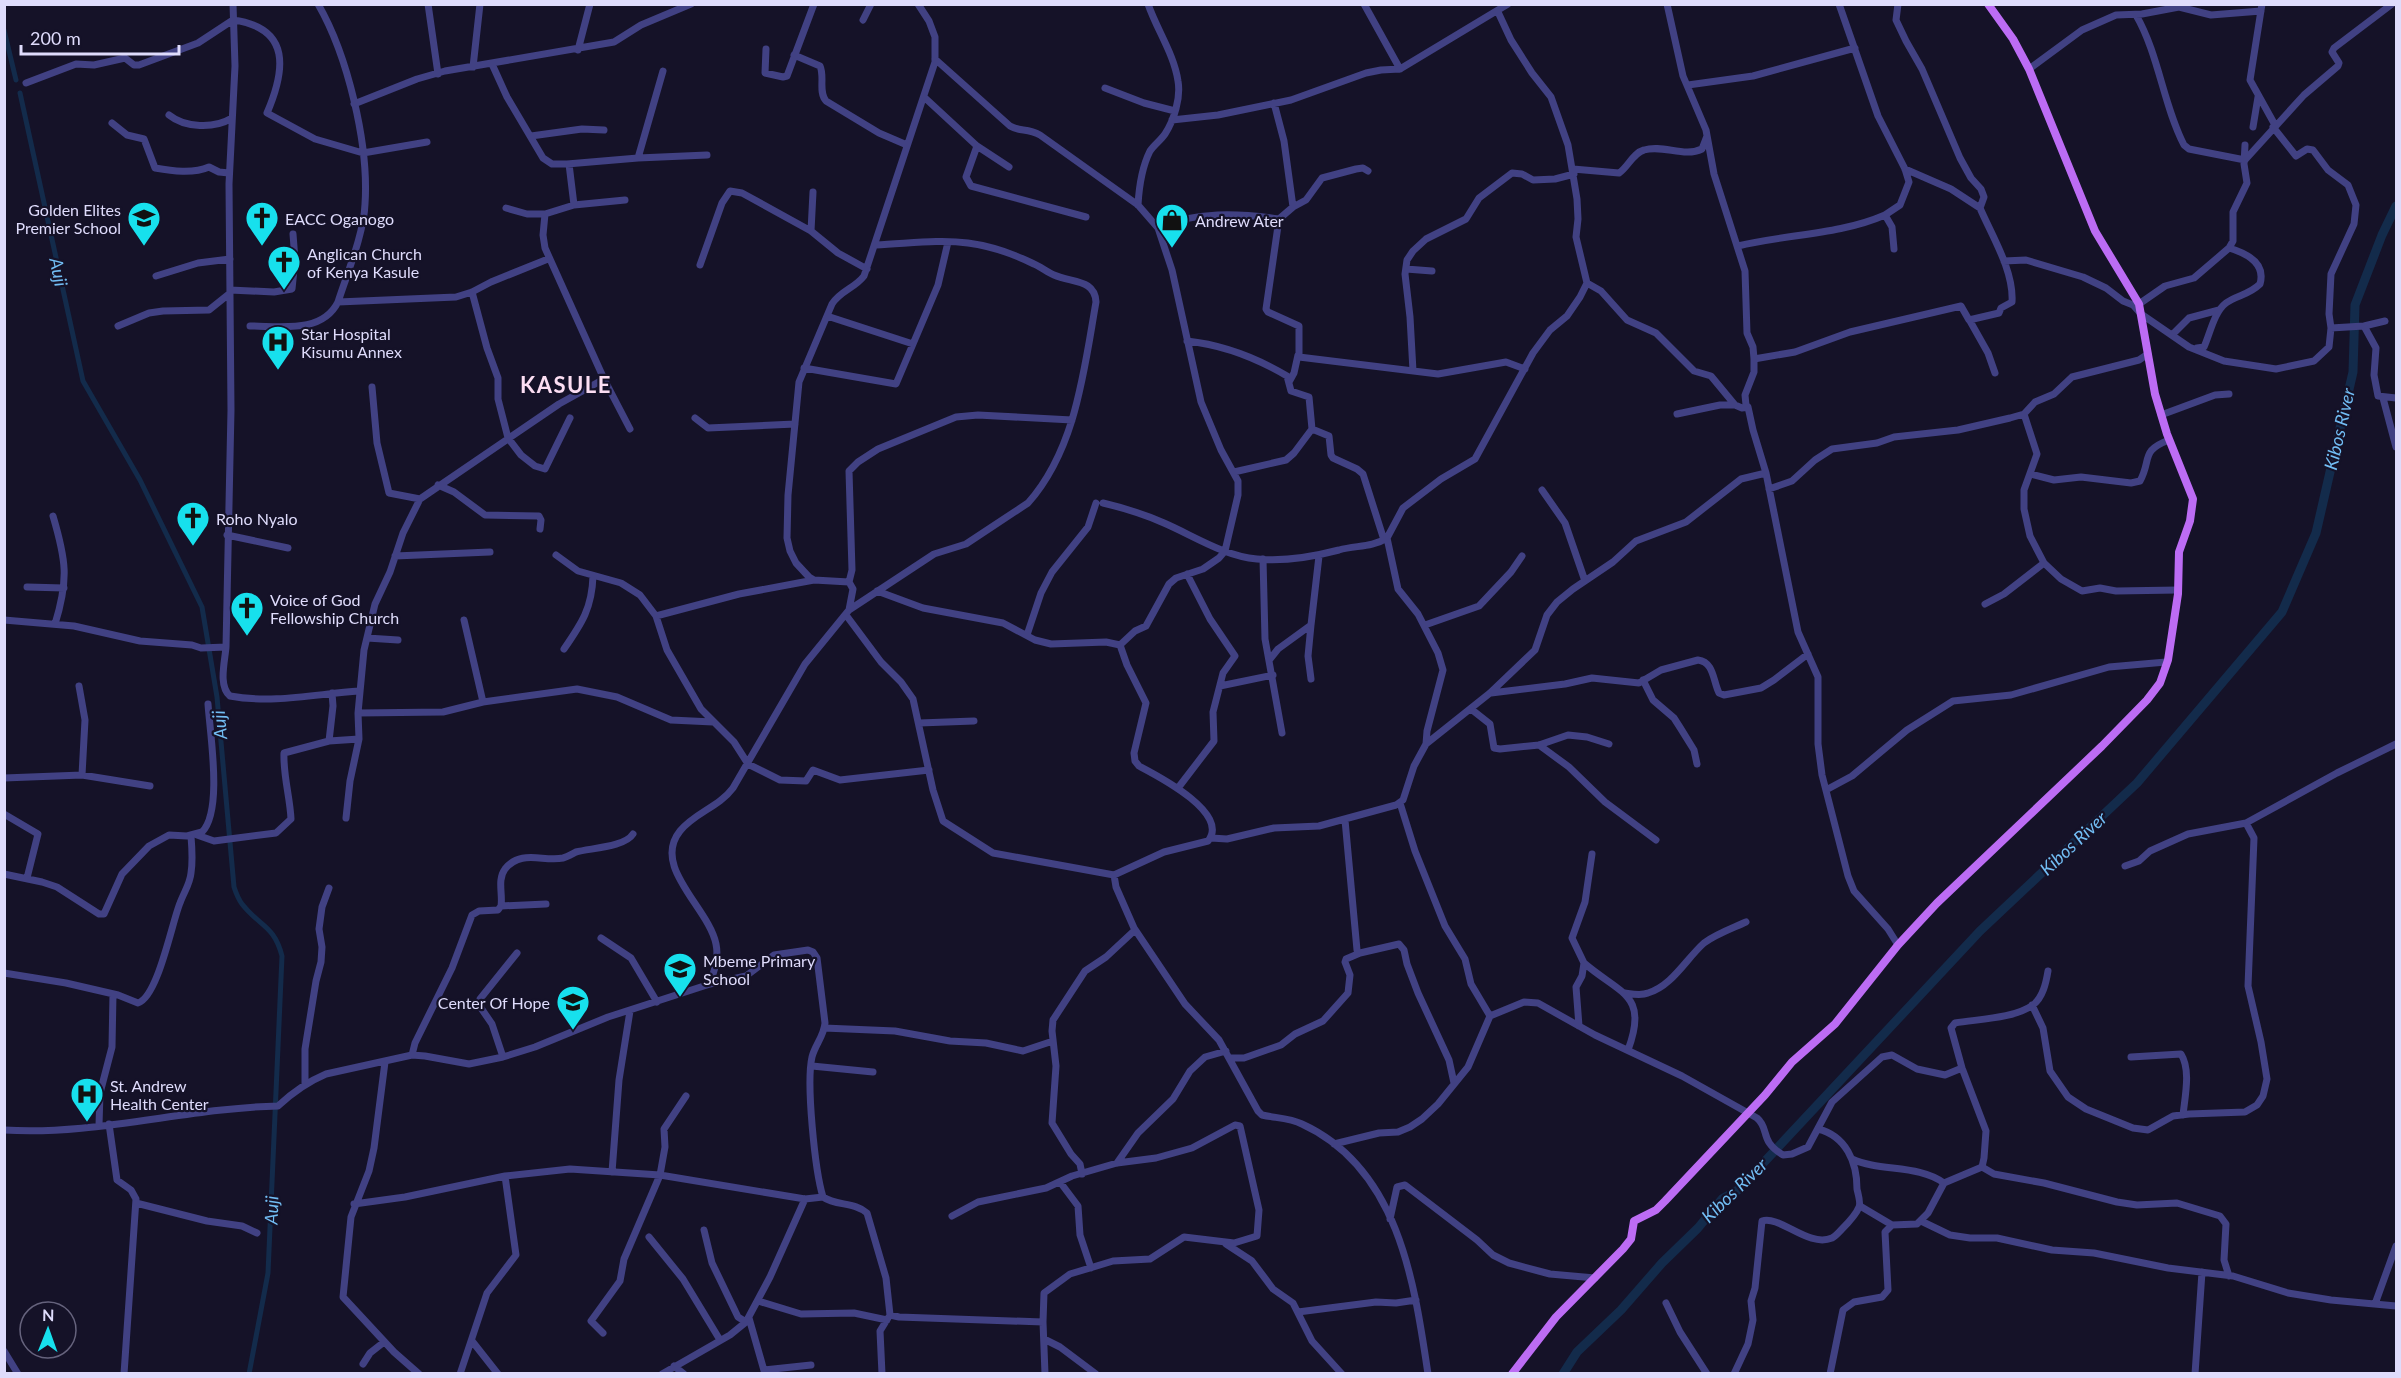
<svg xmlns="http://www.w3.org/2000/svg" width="2401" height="1378" viewBox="0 0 2401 1378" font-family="Lato,sans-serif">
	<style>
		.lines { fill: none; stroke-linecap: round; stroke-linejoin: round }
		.canal { stroke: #132b4b; stroke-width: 5 }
		.river { stroke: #132b4b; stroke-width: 9 }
		.minor { stroke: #414183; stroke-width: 7 }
		.major { stroke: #bc6cf4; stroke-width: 8 }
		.labels { text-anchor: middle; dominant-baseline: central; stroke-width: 4.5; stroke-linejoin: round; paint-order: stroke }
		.poi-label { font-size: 16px; fill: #dfdcfc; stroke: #151228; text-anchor: start }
		.water-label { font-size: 18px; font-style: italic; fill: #72bdf4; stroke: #151228 }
		.district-label { font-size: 22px; font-weight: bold; letter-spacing: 1.5px; fill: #fcdef3; stroke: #151228 }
	</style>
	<rect width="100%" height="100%" fill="#151228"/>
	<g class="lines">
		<path class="canal" d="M4,30L16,80
			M20,93L83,381L140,480L202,607L217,697L234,887C236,893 239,900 242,904C260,927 274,925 282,956L268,1273L249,1374"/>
		<path class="river" d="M1563,1374L1577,1352L1621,1310L1662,1263L1698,1228L1722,1199L1738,1190L1980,931L2137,783L2282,612L2316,533L2353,372L2355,305L2382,235L2396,206"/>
		<path class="minor" d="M233,4L235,66L229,184L231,410L226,647C225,661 218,686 230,696C273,704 316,694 359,691
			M428,4L438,74
			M1364,4L1400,69L1508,4
			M1667,4L1683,76L1706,130L1714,174L1745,271L1747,333L1753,347L1754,359V372L1745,395L1746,405L1748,407L1753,430L1766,473L1798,632L1818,677V744L1822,775L1848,876L1854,891L1888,929L1898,945
			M1839,4L1878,116L1905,169L1909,182L1900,205L1885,215
			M2262,4L2250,80L2275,125
			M2136,15C2159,55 2163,104 2184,145L2189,149L2245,160
			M863,20L871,4
			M766,49L765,73L783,77L787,76L814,4
			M578,50L590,4
			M794,55L820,66C825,77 818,92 826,101L879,133L907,145
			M935,59L1010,126C1020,132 1027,128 1040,135L1138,205L1158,228L1172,270L1201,402L1221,450L1238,481V495L1225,551L1219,558L1203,569L1176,578L1169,584L1146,626L1135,631L1120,645
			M492,64L507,97L543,158L552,164H567L638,158L707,155
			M473,67L480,4
			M2029,69L2082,30L2116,15L2142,14L2179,7L2211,15L2261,11
			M26,83L76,64L94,65L125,58L134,65H139L198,43L233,20C292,28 285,71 267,113L315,139L363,153L427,142
			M1688,85L1753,76L1855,48
			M1105,88L1144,103L1175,111
			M924,97L977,146L1009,167
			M1274,103L1284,141L1293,207L1279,219L1266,309L1268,312L1299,326V357L1438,374L1506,362L1525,369
			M354,104L417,79L445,71L614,42L641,25L691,4
			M169,115C185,128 214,129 232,118
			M1172,120L1218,115L1291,100L1366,73L1381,70L1400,69
			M112,123L127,135L144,139L155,168C172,171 193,174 209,167L219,172L229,173
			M2253,127L2258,97
			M2273,127L2296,156L2307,149L2313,150L2328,170L2348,185L2356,205L2354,224L2331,274L2329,314L2331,328
			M531,136L582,129L604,130
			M977,146L966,177L971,186L1086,217
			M638,158L663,71
			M2245,160L2304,95L2338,66L2339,63L2332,52L2334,48L2392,4
			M1573,169L1619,173C1628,167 1633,153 1644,150C1663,144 1684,158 1702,149L1707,136
			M1905,169L1951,189L1980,208
			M813,192L811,231L838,253L867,269
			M574,205L625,200
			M1138,205C1139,187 1142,167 1150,151C1154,145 1161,140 1165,134C1174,120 1181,98 1178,81C1174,54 1157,30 1148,4
			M1293,207L1306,200L1322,178L1356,169L1363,168L1368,171
			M506,208L527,214H545
			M1158,228C1195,211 1239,213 1279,219
			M1738,246C1787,234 1839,235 1885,215L1892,227L1894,249
			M2004,261L2026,260L2083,277L2106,288L2123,301L2133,305L2141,314L2189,347L2224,361L2276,369L2314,361L2329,347L2331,328L2364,326L2385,321
			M700,265L722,203L730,191L742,193L811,231
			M1406,269L1432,271
			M156,276L198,263L230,259
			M1587,283L1601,291L1627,320L1656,333L1694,371L1711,376L1735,405L1742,408L1748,407
			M230,290L274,292L292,289L295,260L293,234
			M472,292L487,348L498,378V399L508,438L521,455L535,466L545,469L570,418
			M338,302L456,297L472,292L491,282L548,259
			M2139,304L2165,286L2194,278L2229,248L2233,241V212L2247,183L2244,164L2245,145
			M827,316L913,344L938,285L948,242
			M1970,321L1988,353L1995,373
			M118,326L149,313L163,311L209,310L229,294
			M250,326C280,326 322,334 338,302C347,274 364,233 365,204C369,145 348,56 318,4
			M2364,326L2376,348L2374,375L2378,396L2396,398
			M2172,335L2189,318L2219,310
			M1187,341C1224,345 1255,357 1287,376L1291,391L1309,397L1312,429L1294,453L1286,460L1234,472
			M2197,348L2204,347C2210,334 2214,312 2226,303C2237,295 2249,295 2260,284C2266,263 2246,253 2229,248
			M1754,359L1795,352L1850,332L1961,306L1969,320L1999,313L2001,308L2012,302C2014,271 1992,236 1980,208L1984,197L1981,189L1971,178L1960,158L1922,69L1906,41L1896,20L1898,4
			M804,368L896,384L913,344
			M1413,371L1410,317L1405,274L1407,260L1413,251L1426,239L1466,219L1479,198L1512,173L1522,174L1533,180L1555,179L1574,174
			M604,379L630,429
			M1289,382L1294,373L1298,355
			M372,387L377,443L389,493L420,499
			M2383,398L2396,447
			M1677,414L1720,405H1735
			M2024,414L2037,454L2024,490V509L2030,536L2044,563L2061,579L2082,591L2100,588L2116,591L2178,590
			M2161,415L2215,395L2229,394
			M695,418L708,428L795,424
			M1312,429L1329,436L1331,455L1333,458L1357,469L1363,474L1384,540
			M2031,474L2054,480L2081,477L2131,483L2140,481C2152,459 2140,451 2169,440
			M438,485L454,492L485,515L539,516L541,520L540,529
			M1769,489L1792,481L1815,460L1832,449L1877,443L1894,437L1958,430L2010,418L2024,414L2035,402L2054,394L2072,377L2139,360L2148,354
			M1542,490L1565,523L1585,581
			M1103,503C1124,508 1144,514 1164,523C1194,536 1224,556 1257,559C1285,562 1312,557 1339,550C1356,545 1371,548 1387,538
			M53,516C66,560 69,579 55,624
			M227,535L288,548
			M556,555L578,571L621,583L640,595L656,616L667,650L701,709L734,742L748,764L780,780L806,781L813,770L840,780L929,770
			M395,556L490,552
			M1263,559L1265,639L1282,733
			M849,582L814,580L809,577L796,563L790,551L787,538L788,495L799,382L832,304C840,291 855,288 864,276L935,62V37L929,21L918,4
			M27,587L64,588
			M877,591L923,608L1003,623L1035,640L1051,644L1106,642L1120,645L1127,665L1146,703L1134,753L1135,761L1139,766C1156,775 1231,813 1208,841L1164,852L1114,875L1116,887L1134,928L1185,1004L1219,1040L1258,1111L1262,1115C1275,1118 1290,1118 1302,1124C1398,1168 1414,1280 1428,1374
			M1985,604L2004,594L2044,563
			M849,610L934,554L966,544L1028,503C1076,449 1084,370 1096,302C1095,279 1072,283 1054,275C1047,272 1041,267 1034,264C1014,254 990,246 968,243C938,239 906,244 876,245
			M846,615L881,662L901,682L913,699L933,790L943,821L993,853L1114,875
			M656,616L739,594L814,580
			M4,620L74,626L140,641L192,645L201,648L226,647
			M464,620L483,702
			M1311,625L1308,656L1311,679
			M1425,625L1479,606L1511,572L1522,556
			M1027,635L1041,593L1052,572L1088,527L1096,503
			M367,638L398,640
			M564,649C582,623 592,608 593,576
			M1270,659L1278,649L1311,625L1319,556
			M1643,680L1653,700L1674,718L1681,729L1694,750L1697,764
			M79,686L85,720L82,775
			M1220,686L1273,675
			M1491,693L1565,684L1592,678L1639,683L1661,670L1698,660C1714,662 1713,681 1719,693L1724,695L1761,688L1774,680L1808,654
			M1471,709L1490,724L1494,748L1500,749L1539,745L1568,735L1587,737L1609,744
			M358,713L443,712L483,702L577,689L617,697L671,720L713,722
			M919,723L974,721
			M329,741L333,706L332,693
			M1426,744L1490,693L1535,650L1547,615L1557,602L1573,589L1613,562L1636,541L1686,522L1741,479L1766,473
			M1539,745L1569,767L1605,802L1656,840
			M4,778L82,775L150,786
			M1178,788L1214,741L1213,712L1223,673L1235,656L1210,619L1187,574
			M1826,790L1852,776L1907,730L1953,701L2011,695L2109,667L2166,662
			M1400,803L1415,851L1445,926L1465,959L1471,984L1490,1016
			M4,814L38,834L27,878
			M346,818L350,781L359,739L358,713L364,650L375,604L390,572L403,533L420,499L559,404L604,379L545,248L543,235L545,214L574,205L569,164
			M1345,820L1357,950
			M197,835L214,841L276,833L291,819C290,797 283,775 284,753L329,741L359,739
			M1211,838L1227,839L1274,828L1319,826L1396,805L1403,800L1414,766L1426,744L1427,731L1443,670L1438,653L1418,614L1398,589L1387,538L1403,508L1441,479L1475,459L1533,353L1550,330L1567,316L1580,297L1587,283L1576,237L1578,219L1577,199L1568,145L1551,97L1532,73L1511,40L1498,12
			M2125,866L2139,861L2150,851L2188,834L2246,823L2337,773L2396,744
			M4,874L42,882L57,887L99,914H104L122,874L149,846L169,835L187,836L202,832C223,811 210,734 208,704
			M501,906L546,904
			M601,938L631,958L657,1002
			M1584,963C1620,994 1649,994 1628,1050
			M4,973L66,983L118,995L138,1003C158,997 172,922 180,903C184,892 190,884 191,873C193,861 192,848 191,836
			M710,984C714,971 719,958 716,944C709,908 651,867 680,831C694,813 719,807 733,788L805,664L849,610L853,589L849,582L852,570L849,471L858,462L878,449L956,417L978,415L1072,420
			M1625,993C1632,994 1641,996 1648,993C1672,986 1686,959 1704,943C1716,934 1733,928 1746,922
			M2032,1005L2043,1028L2050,1071L2068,1097L2086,1109L2133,1128L2148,1130L2173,1116L2189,1114L2245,1112L2257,1105L2263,1096L2267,1079L2261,1042L2248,986L2254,838L2246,823
			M1579,1026L1576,987L1582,976L1584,963L1572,938L1585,902L1592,854
			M824,1028L895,1031L950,1041L986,1043L1023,1051L1053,1041
			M412,1055L415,1043L452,968L472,915L479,911L498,910L501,906C503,894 497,880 505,869C521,849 543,862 563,858C567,857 572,854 576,852C591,848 625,847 633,834
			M503,1057L492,1024L481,1008L480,999L517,953
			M2131,1057L2181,1054C2191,1070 2185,1096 2183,1115
			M1230,1058H1244L1281,1045L1295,1034L1323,1021L1348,993L1350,975L1345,962L1346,959L1360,953L1399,944L1404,950L1407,964L1418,993L1449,1060L1454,1083
			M385,1062L374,1148L369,1171L351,1217L343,1297L394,1352L419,1374
			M812,1066L873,1072
			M305,1084V1049L316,981L321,962L322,947L319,929L322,907L329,888
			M109,1124L117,1180L131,1190L136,1199L124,1374
			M99,1125L100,1093L112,1047L113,994
			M4,1130C94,1136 188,1108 278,1106C293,1092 307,1082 326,1074L412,1055L425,1056L469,1064L503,1057L535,1047L608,1017L710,984L746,976L774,955L808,950L813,952L817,958L825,1023C824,1036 815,1045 812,1057C806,1083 815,1171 823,1197C836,1206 855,1202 867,1213L886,1278L890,1315L899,1317L1043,1322L1045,1374
			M1334,1144L1379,1133L1398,1132L1410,1127L1422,1119L1438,1104L1468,1067L1490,1016L1524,1002L1538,1003L1595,1035L1682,1076L1757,1118C1770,1129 1759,1141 1783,1155L1792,1154L1808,1147L1832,1102L1882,1057L1892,1055L1917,1069L1945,1075L1962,1068
			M1852,1159C1880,1172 1918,1164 1944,1183
			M1117,1163L1138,1133L1173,1099L1190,1071L1205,1057L1226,1051
			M1982,1167L1994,1174L2044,1183L2117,1202L2137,1205L2177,1203L2220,1216L2226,1224L2224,1260L2229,1276
			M612,1172L619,1080L630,1011
			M1082,1174L1080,1164L1071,1154L1052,1123L1056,1066L1052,1031L1053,1020L1085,971L1106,957L1135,930
			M1060,1182L1078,1206L1080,1235L1091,1268
			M136,1203L207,1221L242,1226L257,1233
			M354,1204L405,1197L505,1176L570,1169L660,1175L805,1199L823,1197
			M1860,1206L1892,1225L1917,1224L1928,1213L1944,1183L1982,1167L1984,1158L1986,1131L1962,1068L1951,1028L1955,1023C1977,1019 2013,1019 2033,1005C2043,997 2046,983 2048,971
			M952,1216L978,1202L1046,1188L1072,1176L1117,1163L1156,1158L1192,1148L1235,1125L1240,1126L1259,1210L1257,1236L1234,1243L1184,1237L1150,1259L1113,1261L1070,1274L1044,1293L1043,1322
			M1390,1219L1397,1187L1405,1185L1477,1240L1493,1255L1509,1263L1550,1274L1595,1278
			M1921,1221L1950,1235L1970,1238H1997L2052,1250L2094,1253L2168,1268L2233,1276L2288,1293L2331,1300L2396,1306
			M704,1230L712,1263L738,1317L746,1322
			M649,1237L683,1279L720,1340
			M1226,1244L1252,1261L1273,1289L1293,1303L1312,1341L1342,1374
			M758,1301L801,1314L854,1313L887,1320
			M1666,1303L1680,1332L1707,1374
			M2375,1304L2396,1246
			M1298,1312L1376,1302L1396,1303L1416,1300
			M749,1318L765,1374
			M603,1333L591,1321L620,1281L624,1259L660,1175L665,1147L664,1129L686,1096
			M1044,1339L1060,1347L1096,1374
			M472,1341L498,1374
			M4,1351L18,1374
			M363,1364L370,1353L384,1342
			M674,1366L684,1374
			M764,1370L811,1365
			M460,1374L487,1293L516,1255L505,1176
			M662,1374L730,1335L746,1322L770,1277L805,1199
			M882,1374L880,1331L888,1318
			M1734,1374L1748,1344L1753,1320L1751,1301L1755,1288L1762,1221C1780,1215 1808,1248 1832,1238C1836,1236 1839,1232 1842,1229C1848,1223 1856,1215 1859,1207C1861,1203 1858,1194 1857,1189C1857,1162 1846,1136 1818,1129
			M1830,1374L1843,1310L1854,1302L1882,1297L1888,1290L1885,1232L1892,1225
			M2195,1374L2202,1272"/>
		<path class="major" d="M1512,1374L1556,1317L1623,1249L1631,1239L1634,1221L1656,1210L1665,1201L1765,1095L1792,1062L1835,1024L1898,945L1937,903L2102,746L2147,700L2160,683L2168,660L2178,594L2179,552L2190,521L2193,499L2167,434L2155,394L2139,304L2095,231L2029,69L2013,39L1988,4"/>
	</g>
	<defs>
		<g id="school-pin" transform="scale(1.725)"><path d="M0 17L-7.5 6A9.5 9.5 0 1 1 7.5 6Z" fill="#17e0ed" stroke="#151228"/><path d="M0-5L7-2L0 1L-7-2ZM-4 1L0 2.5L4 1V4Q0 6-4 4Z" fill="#111"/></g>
		<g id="church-pin" transform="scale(1.725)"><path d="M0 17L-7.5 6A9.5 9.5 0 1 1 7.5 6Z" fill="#17e0ed" stroke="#151228"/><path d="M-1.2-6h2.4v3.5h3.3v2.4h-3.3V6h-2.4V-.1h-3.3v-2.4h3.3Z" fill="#111"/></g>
		<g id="shop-pin" transform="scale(1.725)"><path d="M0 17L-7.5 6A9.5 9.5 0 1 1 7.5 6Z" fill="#17e0ed" stroke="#151228"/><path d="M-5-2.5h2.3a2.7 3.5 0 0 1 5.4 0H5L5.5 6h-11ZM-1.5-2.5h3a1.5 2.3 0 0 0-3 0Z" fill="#111"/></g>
		<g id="hospital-pin" transform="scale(1.725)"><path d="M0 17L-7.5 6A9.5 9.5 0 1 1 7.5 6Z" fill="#17e0ed" stroke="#151228"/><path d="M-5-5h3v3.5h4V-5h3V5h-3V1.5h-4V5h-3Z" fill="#111"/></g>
	</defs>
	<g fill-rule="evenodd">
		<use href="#school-pin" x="144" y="218"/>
		<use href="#church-pin" x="262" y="218"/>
		<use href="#shop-pin" x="1172" y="220"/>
		<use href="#church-pin" x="284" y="262"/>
		<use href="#hospital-pin" x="278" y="342"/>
		<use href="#church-pin" x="193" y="518"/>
		<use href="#church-pin" x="247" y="608"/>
		<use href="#school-pin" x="680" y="969"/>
		<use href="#school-pin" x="573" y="1002"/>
		<use href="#hospital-pin" x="87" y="1094"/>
	</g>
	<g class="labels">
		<g class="poi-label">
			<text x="121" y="209" text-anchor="end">Golden Elites<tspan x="121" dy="18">Premier School</tspan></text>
			<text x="285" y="218">EACC Oganogo</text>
			<text x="1195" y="220">Andrew Ater</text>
			<text x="307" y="253">Anglican Church<tspan x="307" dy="18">of Kenya Kasule</tspan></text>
			<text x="301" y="333">Star Hospital<tspan x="301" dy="18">Kisumu Annex</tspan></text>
			<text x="216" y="518">Roho Nyalo</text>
			<text x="270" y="599">Voice of God<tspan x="270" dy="18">Fellowship Church</tspan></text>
			<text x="703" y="960">Mbeme Primary<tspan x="703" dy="18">School</tspan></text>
			<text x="550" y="1002" text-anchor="end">Center Of Hope</text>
			<text x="110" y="1085">St. Andrew<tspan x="110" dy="18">Health Center</tspan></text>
		</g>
		<g class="water-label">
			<text transform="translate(59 272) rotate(78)">Auji</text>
			<text transform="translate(2339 429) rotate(-77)">Kibos River</text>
			<text transform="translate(219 725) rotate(-95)">Auji</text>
			<text transform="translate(2073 843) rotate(-43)">Kibos River</text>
			<text transform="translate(1734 1190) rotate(-44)">Kibos River</text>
			<text transform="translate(271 1210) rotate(-88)">Auji</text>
		</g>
		<g class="district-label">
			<text x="566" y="384">KASULE</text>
		</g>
	</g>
	<rect width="2401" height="1378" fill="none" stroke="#dfdcfc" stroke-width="12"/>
	<g transform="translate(48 1330) rotate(1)"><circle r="28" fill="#151228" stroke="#66637d" stroke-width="1.5"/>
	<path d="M0-4.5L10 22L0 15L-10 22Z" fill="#17e0ed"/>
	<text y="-9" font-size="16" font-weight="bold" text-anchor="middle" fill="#dfdcfc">N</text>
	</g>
	<path d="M21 45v9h158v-9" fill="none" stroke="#dfdcfc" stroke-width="3"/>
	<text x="30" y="45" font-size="18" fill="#dfdcfc" stroke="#151228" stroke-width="4.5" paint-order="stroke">200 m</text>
</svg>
